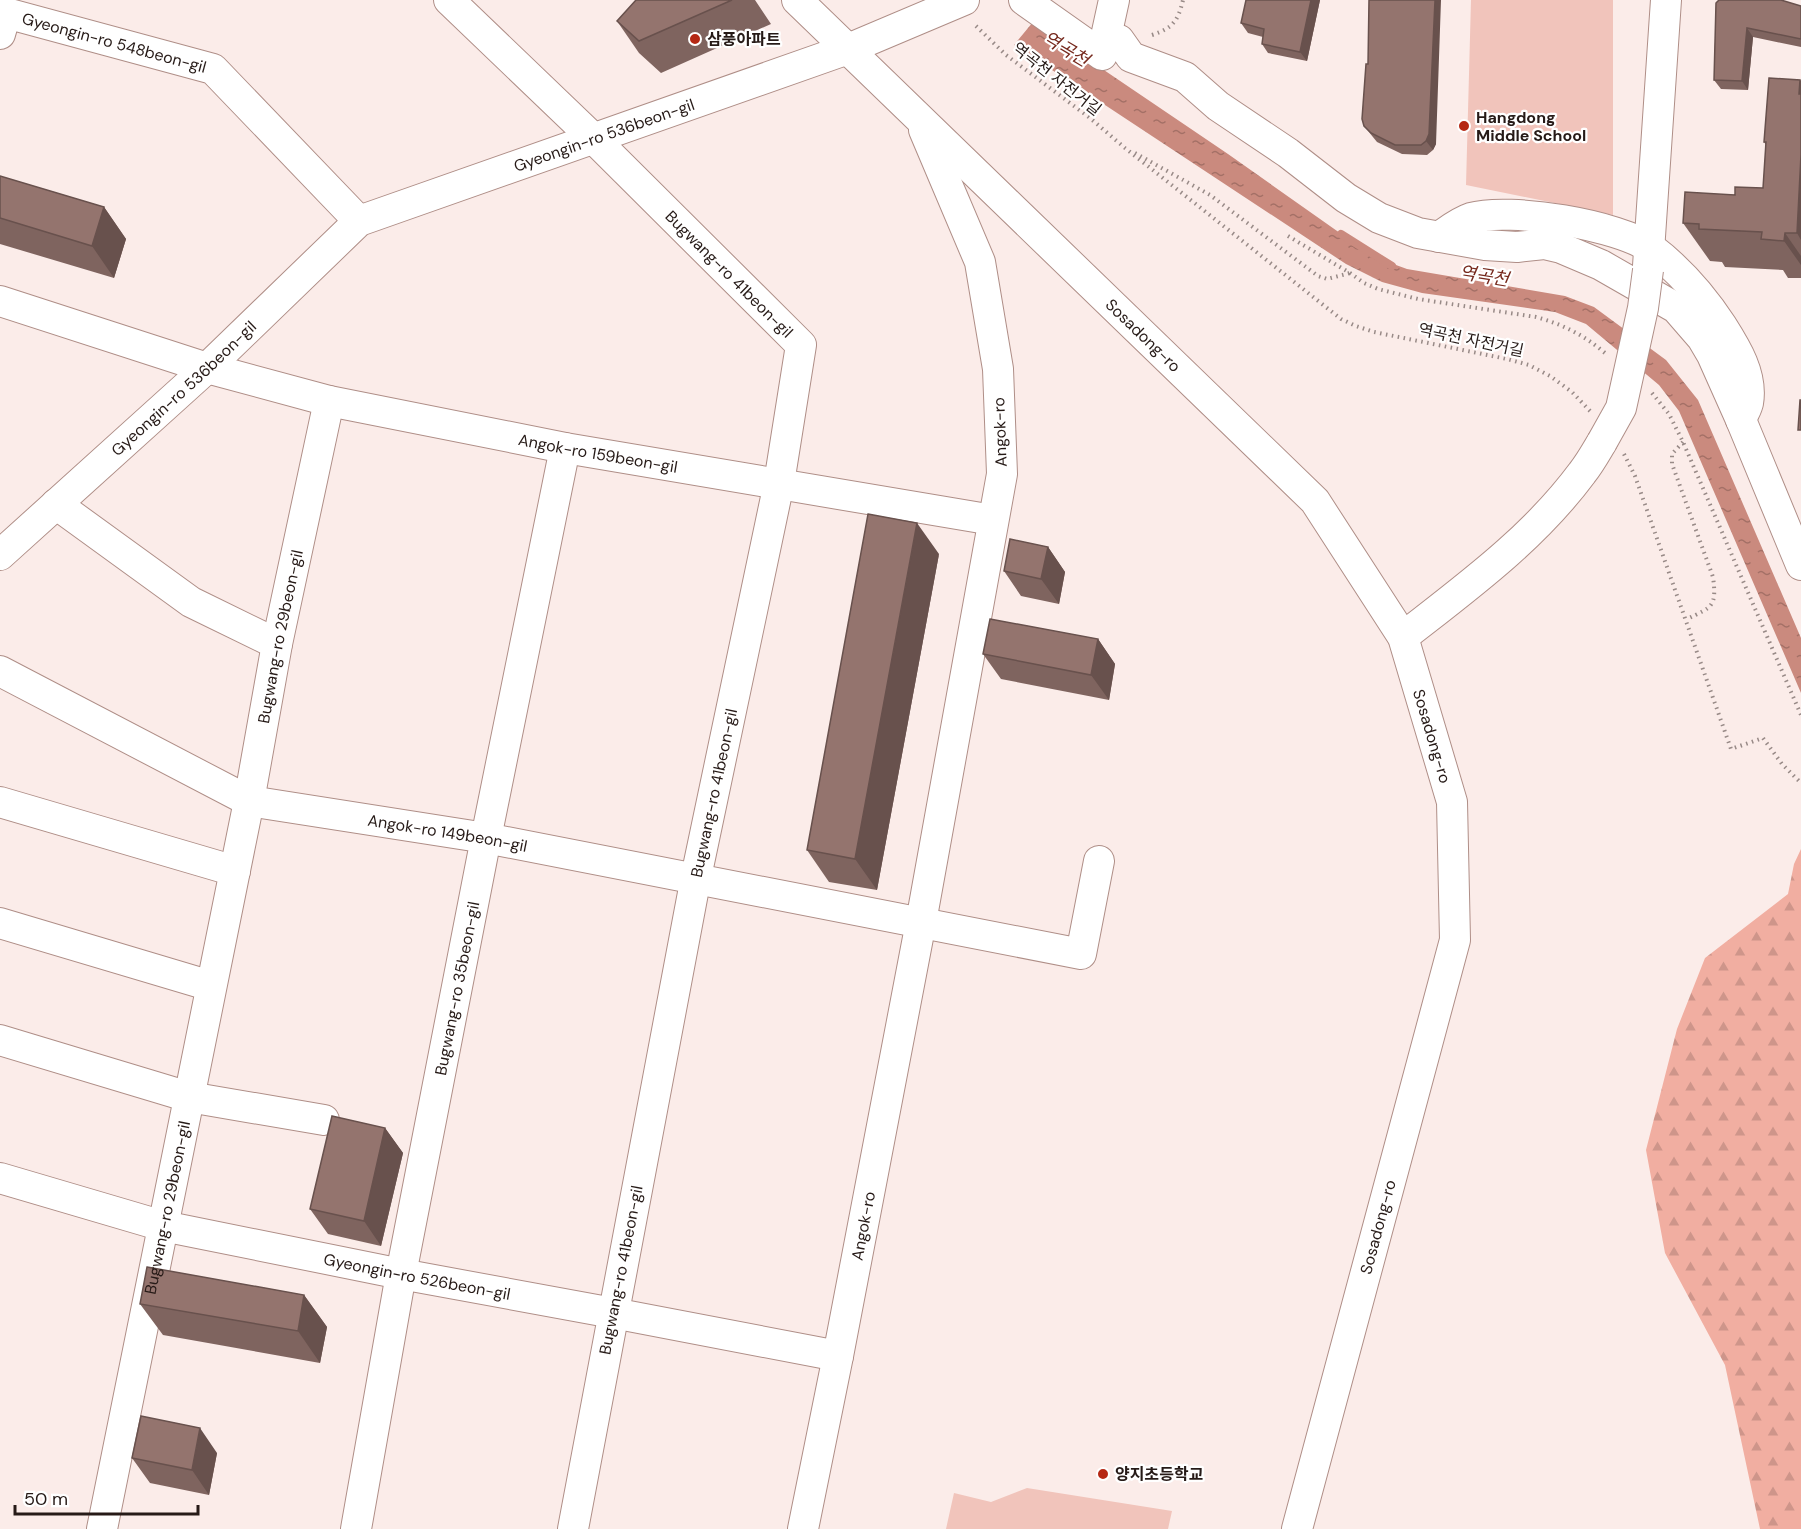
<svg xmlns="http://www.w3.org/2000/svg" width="1801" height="1529" viewBox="0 0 1801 1529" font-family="'DM Sans','Noto Sans KR',sans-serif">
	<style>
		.forest { fill: url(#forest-firs) }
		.garden { fill: #f1c4bb }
		.water { fill: url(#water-ripples) }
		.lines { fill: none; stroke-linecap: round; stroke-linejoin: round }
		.stream { stroke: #ca8a7e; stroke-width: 8 }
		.minor-casing { stroke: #af8e87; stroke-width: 32 }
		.path { stroke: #988a87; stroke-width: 4; stroke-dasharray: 1.5 4.5; stroke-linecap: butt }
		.minor { stroke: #fff; stroke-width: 30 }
		.minor-bridge-casing { stroke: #af8e87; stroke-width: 32; stroke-linecap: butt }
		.minor-bridge { stroke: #fff; stroke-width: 30 }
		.wall { fill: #7f645f }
		.shaded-wall { fill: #68514d }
		.building { fill: #94746e; stroke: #68514d; stroke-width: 1.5 }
		.poi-dot { fill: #b52814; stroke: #fff; stroke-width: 2 }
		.labels { text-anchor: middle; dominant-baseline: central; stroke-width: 4.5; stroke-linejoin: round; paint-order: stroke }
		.poi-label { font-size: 16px; font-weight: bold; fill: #261a17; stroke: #fff; text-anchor: start }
		.street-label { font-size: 16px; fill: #261a17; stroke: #fff }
		.water-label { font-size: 18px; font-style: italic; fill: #76291d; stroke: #fff }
	</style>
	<defs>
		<pattern id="forest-firs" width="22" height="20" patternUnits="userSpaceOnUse" patternTransform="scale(1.5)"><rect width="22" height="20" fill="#f1aea1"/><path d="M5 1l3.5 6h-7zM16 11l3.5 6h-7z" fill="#ce958a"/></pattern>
		<pattern id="water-ripples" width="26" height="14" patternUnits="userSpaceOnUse" patternTransform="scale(1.5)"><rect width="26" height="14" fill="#ca8a7e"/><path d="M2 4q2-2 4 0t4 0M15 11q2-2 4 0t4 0" fill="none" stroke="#a47066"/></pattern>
	</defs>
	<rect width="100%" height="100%" fill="#fbece9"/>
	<path class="forest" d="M1801,849V1529H1760L1725,1365L1665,1253L1646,1150L1677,1029L1705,958L1788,894L1794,864Z"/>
	<path class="garden" d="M1471,0H1613V215L1466,185Z
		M1027,1488L1172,1511L1168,1529H946L954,1493L991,1502Z"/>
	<path class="water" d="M1033,22L1228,154L1374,257L1407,269L1565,296L1594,307L1666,360L1698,400L1801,638V693L1679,411L1659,385L1586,324L1555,312L1422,293L1382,282L1346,264L1014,45Z"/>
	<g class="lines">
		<path class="stream" d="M1341,234L1392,266"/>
		<g class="minor-casing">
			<g id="minor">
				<path id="s1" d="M449,0L593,138L801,345L779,483L696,877L573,1529"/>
				<path id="s2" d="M797,0L1315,501L1403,637L1452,802L1455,940L1297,1529"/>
				<path d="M1024,0L1102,55L1114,0"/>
				<path id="s3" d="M0,34L6,13L213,69L359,221"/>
				<path d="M1119,40L1131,57L1185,77L1218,106L1288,153L1346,198L1379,218L1418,233L1485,245L1517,247L1544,244L1561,248L1601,265L1676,308L1702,338L1712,355L1741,420L1801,565"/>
				<path d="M1439,237C1449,230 1459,222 1471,218C1510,207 1619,225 1652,249C1681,271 1703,297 1722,326C1736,348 1753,375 1748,403C1747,408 1743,414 1741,420"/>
				<path d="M1648,266L1666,0"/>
				<path id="s4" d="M0,301L207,368L329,401L565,448L993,520"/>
				<path d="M56,504L191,602L277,644"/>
				<path id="s5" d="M0,555L207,368L359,221L848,49L964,0"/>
				<path d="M1403,637C1467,587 1533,539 1582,473C1590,463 1596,452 1602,442"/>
				<path id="s6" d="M0,671L249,801L486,838L1081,954L1099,861"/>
				<path d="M0,802L235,871"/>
				<path d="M0,923L211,986"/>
				<path d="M0,1040L189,1097L324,1120"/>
				<path id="s7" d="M0,1178L163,1226L401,1274L613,1313L838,1356"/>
				<path id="s8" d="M102,1529L249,801L277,644L329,401"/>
				<path id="s9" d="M356,1529L401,1274L486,838L565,448"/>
				<path id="s10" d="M803,1529L838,1356L921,922L1002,474L998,369L980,262L924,130"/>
			</g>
		</g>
		<path class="path" d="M976,26L1006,55L1090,118L1125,148L1341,319L1356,326L1374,332L1507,359L1529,365L1550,376L1572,392L1590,411
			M1152,35C1173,28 1178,21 1183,0
			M1135,153L1210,195L1318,276L1327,279L1350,273
			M1288,236L1350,273L1364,283L1378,289L1418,299L1536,317C1562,324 1584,335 1605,353
			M1652,393L1669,414L1683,442L1801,715
			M1683,442L1672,454V464L1713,577C1717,607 1712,607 1687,619
			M1624,454L1635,476L1731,749L1763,738L1782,764L1801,783"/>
		<use href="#minor" class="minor"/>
		<g class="minor-bridge-casing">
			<path id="minor-bridge" d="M1602,442L1621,408L1643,308L1648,270"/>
		</g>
		<use href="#minor-bridge" class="minor-bridge"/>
	</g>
	<path class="wall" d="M636,0H755L771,24L661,73L639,53L617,21Z
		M1246,0H1320L1307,61L1268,53L1262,44L1263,37L1248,33L1241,23Z
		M1716,3L1801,6V47L1753,37L1748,90L1721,89L1714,80Z
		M1368,64L1436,144L1433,150L1427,155L1402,154L1377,142L1364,126Z
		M1800,80L1801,81V278H1788L1783,270L1725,267L1722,262L1710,261L1683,223L1735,195L1763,188L1766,145L1764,142Z
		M0,176L104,207L126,239L114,278L0,244Z
		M1048,547L1065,572L1059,604L1021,596L1004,571Z
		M939,554L877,890L829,882L807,850Z
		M1098,639L1115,664L1109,700L1001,679L983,654Z
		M385,1128L403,1153L381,1246L328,1234L310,1209Z
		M304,1295L327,1327L320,1363L163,1335L140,1304Z
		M217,1453L209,1495L150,1483L132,1458Z"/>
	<path class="shaded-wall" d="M1311,0H1320L1307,61L1300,52Z
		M1435,0H1441L1436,144L1433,150L1426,141Z
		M1747,28L1753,37L1748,90L1742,81Z
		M1800,80L1801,81V97L1799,94Z
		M1801,155V240L1797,233Z
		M104,207L126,239L114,278L92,246Z
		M1785,233L1801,256V265L1784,241Z
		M917,523L939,554L877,890L855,859Z
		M1048,547L1065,572L1059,604L1041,579Z
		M1098,639L1115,664L1109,700L1091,675Z
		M385,1128L403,1153L381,1246L364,1221Z
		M304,1295L327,1327L320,1363L298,1331Z
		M200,1428L217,1453L209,1495L192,1470Z"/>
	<path class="building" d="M636,0H732L639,41L617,21Z
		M1246,0H1311L1300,52L1262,44L1264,29L1241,23Z
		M1369,0H1435L1429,134L1426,141L1421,145H1395L1371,133L1364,126L1362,119L1366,64H1368Z
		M1719,0H1781L1801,6V39L1747,28L1742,81L1714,80L1716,3Z
		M1769,78L1800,80L1799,94H1801V155L1797,233H1785L1784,241L1761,239L1762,232L1699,229V224L1683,223L1685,192L1735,195V187L1763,188L1766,142H1764Z
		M0,176L104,207L92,246L0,218Z
		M1800,400H1801V430H1798Z
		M868,514L917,523L855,859L807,850Z
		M1010,539L1048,547L1041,579L1004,571Z
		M990,619L1098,639L1091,675L983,654Z
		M332,1116L385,1128L364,1221L310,1209Z
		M147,1267L304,1295L298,1331L140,1304Z
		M141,1416L200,1428L192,1470L132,1458Z"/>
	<g class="poi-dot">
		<circle cx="695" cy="39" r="6"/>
		<circle cx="1464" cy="126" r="6"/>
		<circle cx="1103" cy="1474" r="6"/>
	</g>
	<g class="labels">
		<g class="poi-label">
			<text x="707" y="39">삼풍아파트</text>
			<text x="1476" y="117">Hangdong<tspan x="1476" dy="18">Middle School</tspan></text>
			<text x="1115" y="1474">양지초등학교</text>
		</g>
		<g class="street-label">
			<text stroke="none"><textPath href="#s3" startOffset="134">Gyeongin-ro 548beon-gil</textPath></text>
			<text transform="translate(1057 79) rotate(38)">역곡천 자전거길</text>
			<text stroke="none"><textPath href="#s5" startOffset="750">Gyeongin-ro 536beon-gil</textPath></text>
			<text stroke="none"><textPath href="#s1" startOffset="392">Bugwang-ro 41beon-gil</textPath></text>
			<text stroke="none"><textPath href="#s2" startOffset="482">Sosadong-ro</textPath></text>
			<text transform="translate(1471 340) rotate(12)">역곡천 자전거길</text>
			<text stroke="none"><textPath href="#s5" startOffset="248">Gyeongin-ro 536beon-gil</textPath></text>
			<text transform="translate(1000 432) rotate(-92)">Angok-ro</text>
			<text stroke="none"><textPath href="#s4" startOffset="618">Angok-ro 159beon-gil</textPath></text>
			<text stroke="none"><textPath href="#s8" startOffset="910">Bugwang-ro 29beon-gil</textPath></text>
			<text stroke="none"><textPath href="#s2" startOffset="986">Sosadong-ro</textPath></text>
			<text transform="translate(714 793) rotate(-78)">Bugwang-ro 41beon-gil</text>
			<text stroke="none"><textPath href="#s6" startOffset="482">Angok-ro 149beon-gil</textPath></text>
			<text stroke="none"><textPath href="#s9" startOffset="550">Bugwang-ro 35beon-gil</textPath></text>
			<text stroke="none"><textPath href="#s8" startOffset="328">Bugwang-ro 29beon-gil</textPath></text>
			<text stroke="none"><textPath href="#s10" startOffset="309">Angok-ro</textPath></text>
			<text transform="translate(1378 1227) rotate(-75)">Sosadong-ro</text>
			<text transform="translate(621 1270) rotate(-79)">Bugwang-ro 41beon-gil</text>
			<text stroke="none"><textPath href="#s7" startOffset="429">Gyeongin-ro 526beon-gil</textPath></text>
		</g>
		<g class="water-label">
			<text transform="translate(1066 49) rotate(31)">역곡천</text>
			<text transform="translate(1484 276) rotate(9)">역곡천</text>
		</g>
	</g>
	<path d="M15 1505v9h183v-9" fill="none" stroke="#261a17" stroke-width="3"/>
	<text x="24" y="1505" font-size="18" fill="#261a17" stroke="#ffffff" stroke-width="4.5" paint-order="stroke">50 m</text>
</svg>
